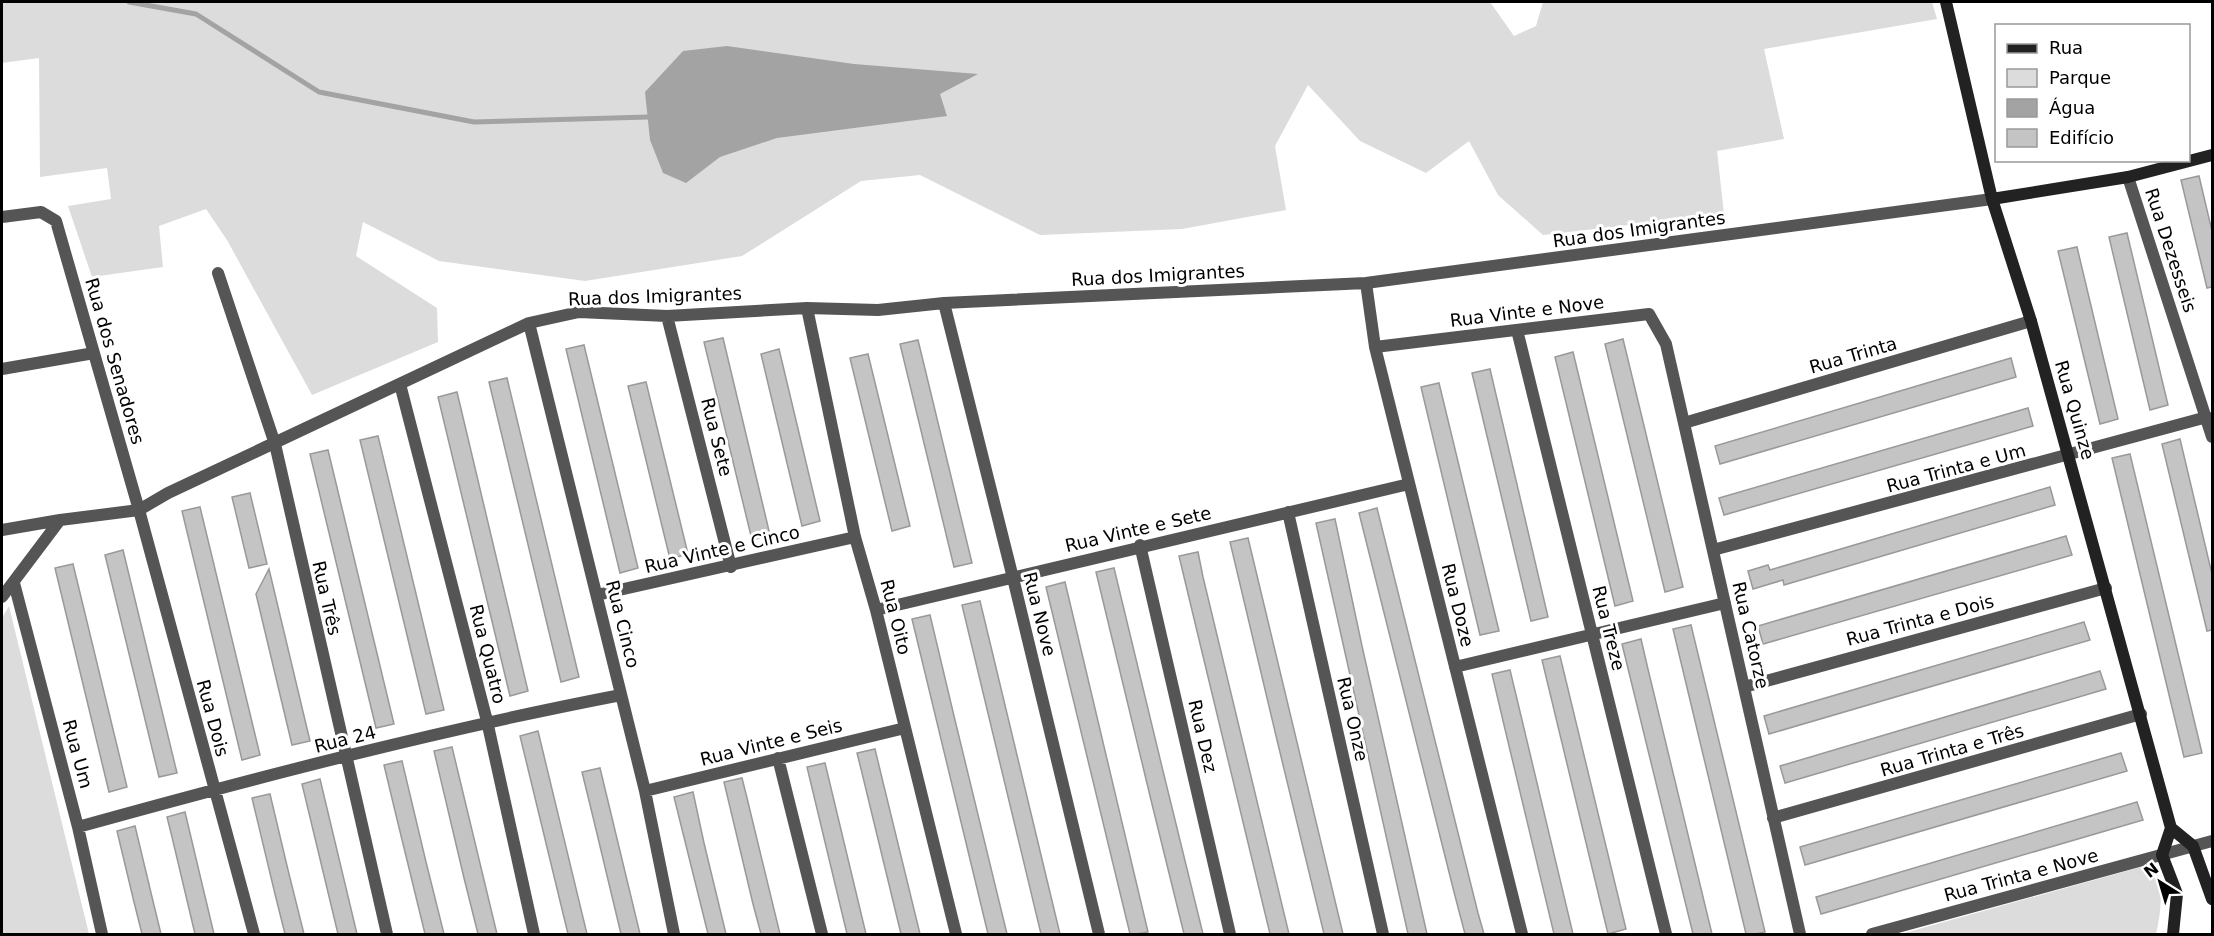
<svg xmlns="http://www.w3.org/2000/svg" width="2214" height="936" viewBox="0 0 2214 936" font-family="'DejaVu Sans',sans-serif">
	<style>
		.green { fill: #dcdcdc }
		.water { fill: #a3a3a3 }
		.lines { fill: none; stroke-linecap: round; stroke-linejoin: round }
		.stream { stroke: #a3a3a3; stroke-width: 5 }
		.building { fill: #c4c4c4; stroke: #999; stroke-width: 1.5 }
		.street { stroke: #555; stroke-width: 12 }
		.secondary { stroke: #222; stroke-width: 12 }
		.labels { text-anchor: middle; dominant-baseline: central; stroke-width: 6; stroke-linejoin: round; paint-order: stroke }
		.street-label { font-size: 18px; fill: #000; stroke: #fff }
	</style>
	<rect width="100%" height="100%" fill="#fff"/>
	<path class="green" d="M2,2H1490L1514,36L1536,26L1543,2H1932L1937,19L1764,49L1784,139L1717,151L1724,214L1543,235L1498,195L1469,141L1426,173L1360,141L1308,85L1275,146L1286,210L1182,229L1040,235L920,175L861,181L742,256L585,281L439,261L363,222L356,256L437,308L438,342L312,395L227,240L206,209L159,226L163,267L92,277L68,206L111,199L107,168L40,177L39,58L2,63Z
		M9,606L89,934H2V618Z
		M2155,863C2163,889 2162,908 2156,934H1901Z"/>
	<path class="water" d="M727,46L854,64L978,74L940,94L947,116L777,138L720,157L686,183L663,173L650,140L645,92L683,51Z"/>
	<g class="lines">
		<path class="stream" d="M129,2L196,14L319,92L474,122L648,117"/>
	</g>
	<path class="building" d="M2199,176L2212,231V287L2207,288L2181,180Z
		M2127,233L2168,405L2150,410L2109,237Z
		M2077,247L2118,419L2100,424L2058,251Z
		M723,338L770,535L752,540L704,342Z
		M1623,339L1683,587L1665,592L1605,344Z
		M918,340L972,563L954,567L900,344Z
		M584,345L638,568L620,573L566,349Z
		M779,349L820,521L802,526L761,354Z
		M1573,352L1633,601L1615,606L1555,357Z
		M868,354L910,526L892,531L850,358Z
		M2011,358L2016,377L1720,464L1715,446Z
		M1490,369L1548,617L1531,621L1472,373Z
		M507,378L579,677L561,682L489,382Z
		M646,382L688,554L670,559L628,386Z
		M1439,383L1499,631L1480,635L1421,387Z
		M457,392L528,691L510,696L438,397Z
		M2028,408L2033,426L1724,515L1719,498Z
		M378,436L444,710L426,714L360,440Z
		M2180,439L2212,574V630L2207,631L2162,444Z
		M328,450L394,724L376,728L310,454Z
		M2130,454L2202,753L2184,757L2112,458Z
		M2050,487L2055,505L1784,585L1783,580L1753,589L1748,571L1768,565L1770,570Z
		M250,493L267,564L249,568L232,497Z
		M200,507L260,755L242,760L182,511Z
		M1377,508L1478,913L1484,934H1465L1454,892L1359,513Z
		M1335,519L1362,646L1427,934H1408L1316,523Z
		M2066,536L2072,555L1763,644L1758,626Z
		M1248,538L1254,563L1343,934H1324L1277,740L1230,542Z
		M123,550L177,773L159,777L105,555Z
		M1198,552L1203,577L1289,934H1270L1196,627L1179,556Z
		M73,564L127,787L109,792L55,568Z
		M1114,568L1163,771L1203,934H1184L1151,800L1096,572Z
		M269,569L310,741L292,745L256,594Z
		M1065,582L1148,932L1137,934H1130L1046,587Z
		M980,601L1053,905L1060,934H1041L968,630L962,605Z
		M930,615L954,716L1007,934H988L961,822L912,619Z
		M2084,622L2090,640L1769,734L1764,716Z
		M1691,625L1765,932L1756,934H1746L1673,629Z
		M1641,639L1647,665L1712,934H1693L1622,644Z
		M1560,656L1626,929L1608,934L1542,660Z
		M1510,670L1522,720L1573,934H1554L1504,725L1492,674Z
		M2100,671L2106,689L1785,783L1780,766Z
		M538,731L544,756L587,934H568L537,806L520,736Z
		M452,747L458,772L497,934H478L464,878L434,751Z
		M875,749L881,774L920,934H901L862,773L857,753Z
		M2121,753L2127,771L1805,865L1800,847Z
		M402,761L426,862L444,934H425L395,811L384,765Z
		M825,763L842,834L866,934H847L807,767Z
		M600,768L606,793L640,934H621L593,817L582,772Z
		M742,778L747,798L780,934H761L753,904L724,782Z
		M320,779L325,800L357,934H338L302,784Z
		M693,792L704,843L726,934H708L674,797Z
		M270,794L288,870L304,934H285L275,894L252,798Z
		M2137,802L2143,820L1821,914L1816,897Z
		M185,812L203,888L214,934H195L172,837L167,817Z
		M135,826L152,897L161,934H142L134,902L117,831Z"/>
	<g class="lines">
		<path class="street" d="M2128,177L2212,437
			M2,217L41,212L56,221L139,510L254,934
			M218,273L275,444L387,934
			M1366,283L1375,347L1522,934
			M944,303L1013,578L1099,934
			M807,308L855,537L876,610L956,934
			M667,316L731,567
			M529,323L645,791L674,934
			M1517,330L1666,934
			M1375,347L1649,314L1666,344L1800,934
			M2,369L94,353
			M400,384L487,721L534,934
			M1684,423L2031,321
			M1288,512L1383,934
			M2,530L60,520
			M1140,545L1230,934
			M1713,550L2207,417
			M14,583L78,827L102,934
			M597,595L855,537
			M2,597L60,520L139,510L168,493L529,323L579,312L667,316L807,308L878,310L944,303L1366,283L1992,199
			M876,610L1409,484
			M1455,667L1725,603
			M1744,687L2106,588
			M778,758L822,934
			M645,791L905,728
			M1773,818L2141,714
			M78,827C258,777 439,730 621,695
			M1872,934L2212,841"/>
		<path class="secondary" d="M1946,2L1992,199L2031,321L2171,828L2162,855L2177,894L2173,934
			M1992,199L2128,177L2212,155
			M2171,828L2193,846L2212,899"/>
	</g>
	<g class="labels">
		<g class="street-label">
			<text transform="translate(1639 229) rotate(-8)">Rua dos Imigrantes</text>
			<text transform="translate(2171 250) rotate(72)">Rua Dezesseis</text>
			<text transform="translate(1158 275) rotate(-3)">Rua dos Imigrantes</text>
			<text transform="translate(655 296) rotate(-2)">Rua dos Imigrantes</text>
			<text transform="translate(1527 311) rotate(-7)">Rua Vinte e Nove</text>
			<text transform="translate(1853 355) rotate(-16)">Rua Trinta</text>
			<text transform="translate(115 361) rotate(74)">Rua dos Senadores</text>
			<text transform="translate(2075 410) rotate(74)">Rua Quinze</text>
			<text transform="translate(717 437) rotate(76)">Rua Sete</text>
			<text transform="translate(1956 468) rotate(-15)">Rua Trinta e Um</text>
			<text transform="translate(1138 529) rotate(-13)">Rua Vinte e Sete</text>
			<text transform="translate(722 549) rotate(-13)">Rua Vinte e Cinco</text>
			<text transform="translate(327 598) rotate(77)">Rua Três</text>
			<text transform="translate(1458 605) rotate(76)">Rua Doze</text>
			<text transform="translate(1040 614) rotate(76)">Rua Nove</text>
			<text transform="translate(896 617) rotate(76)">Rua Oito</text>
			<text transform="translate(1920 620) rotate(-15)">Rua Trinta e Dois</text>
			<text transform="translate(623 624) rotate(76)">Rua Cinco</text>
			<text transform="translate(1609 628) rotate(76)">Rua Treze</text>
			<text transform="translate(1751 635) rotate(77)">Rua Catorze</text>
			<text transform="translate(488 654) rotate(76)">Rua Quatro</text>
			<text transform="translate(213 718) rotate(75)">Rua Dois</text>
			<text transform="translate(1353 719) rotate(77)">Rua Onze</text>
			<text transform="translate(1203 736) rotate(77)">Rua Dez</text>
			<text transform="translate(345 739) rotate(-14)">Rua 24</text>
			<text transform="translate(771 742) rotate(-14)">Rua Vinte e Seis</text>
			<text transform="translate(1952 750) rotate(-16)">Rua Trinta e Três</text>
			<text transform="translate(78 754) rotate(75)">Rua Um</text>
			<text transform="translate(2021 875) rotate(-15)">Rua Trinta e Nove</text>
		</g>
	</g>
	<rect width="2214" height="936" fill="none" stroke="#000000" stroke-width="6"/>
	<rect x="1995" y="24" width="195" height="138" fill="#ffffff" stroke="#999999" stroke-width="1.5"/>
	<rect x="2007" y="44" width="30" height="9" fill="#222222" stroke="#999999" stroke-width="1.5"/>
	<text x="2049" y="54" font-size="18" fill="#000000">Rua</text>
	<rect x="2007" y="69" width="30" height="18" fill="#dcdcdc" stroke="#999999" stroke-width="1.5"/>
	<text x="2049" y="84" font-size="18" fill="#000000">Parque</text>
	<rect x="2007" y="99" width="30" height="18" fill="#a3a3a3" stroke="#999999" stroke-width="1.5"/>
	<text x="2049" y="114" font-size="18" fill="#000000">Água</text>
	<rect x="2007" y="129" width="30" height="18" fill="#c4c4c4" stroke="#999999" stroke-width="1.5"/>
	<text x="2049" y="144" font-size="18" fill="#000000">Edifício</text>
	<g transform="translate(2160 882) rotate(323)" stroke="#ffffff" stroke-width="4.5" paint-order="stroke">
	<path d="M0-4.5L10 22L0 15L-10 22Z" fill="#000000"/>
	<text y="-9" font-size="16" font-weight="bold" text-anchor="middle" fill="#000000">N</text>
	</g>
</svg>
